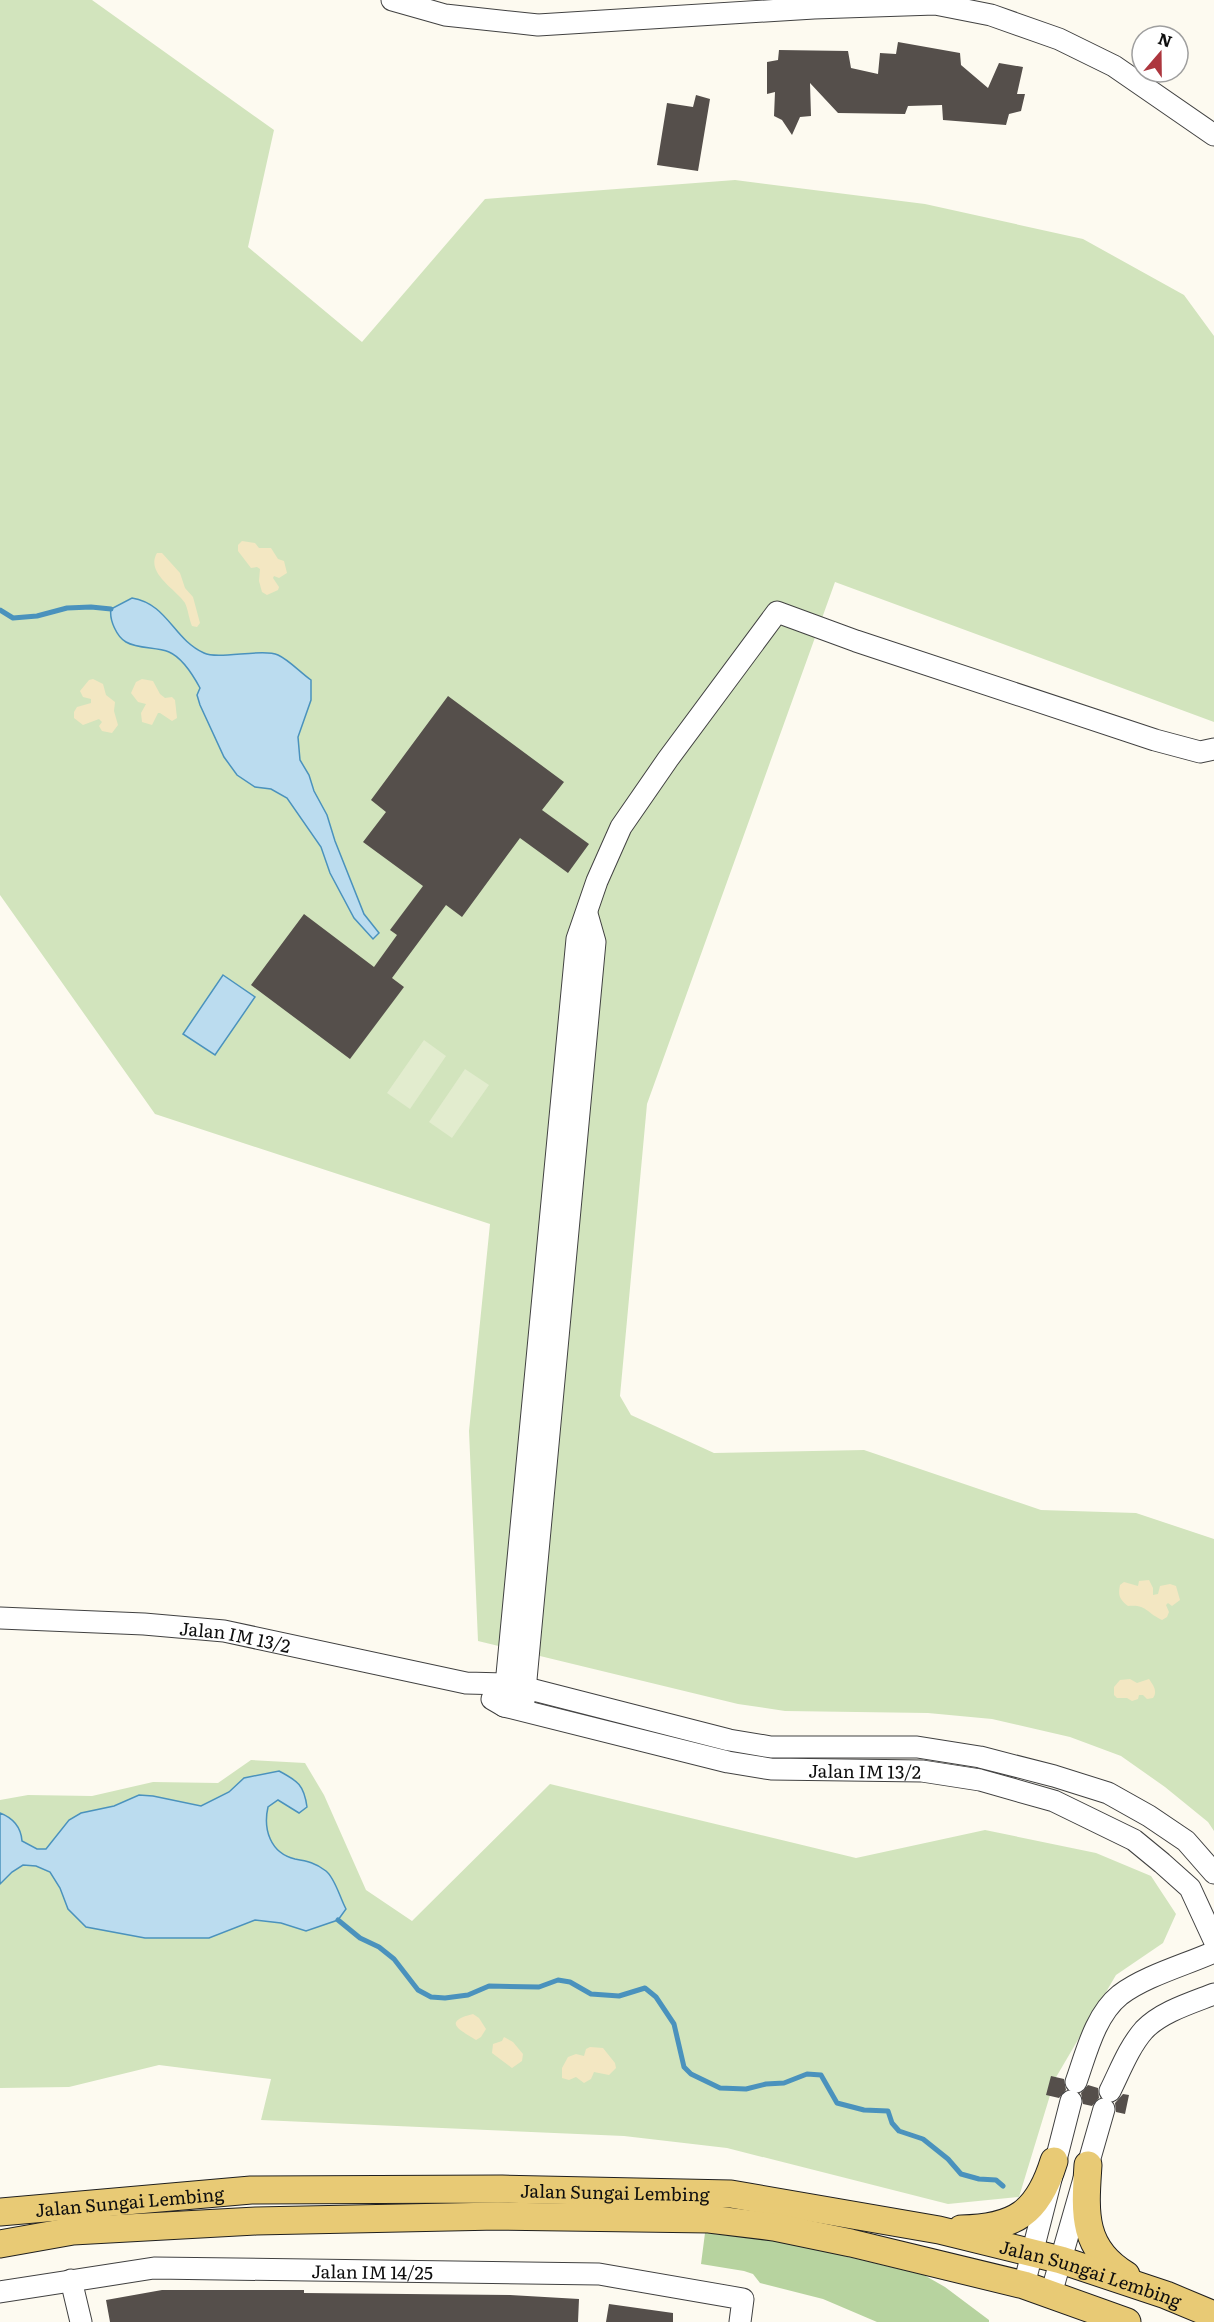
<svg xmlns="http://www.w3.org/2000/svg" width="1214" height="2322" viewBox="0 0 1214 2322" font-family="Literata,serif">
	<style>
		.green { fill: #d2e4bd }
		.forest { fill: #b7d39f }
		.sand { fill: #f3e7c2 }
		.pitch { fill: #e2ecce }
		.water { fill: #bbdcef; stroke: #4a92bd; stroke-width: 1.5 }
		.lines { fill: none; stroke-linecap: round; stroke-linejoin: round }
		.stream { stroke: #4a92bd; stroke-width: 5 }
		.building { fill: #554f4b }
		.minor-casing { stroke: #414141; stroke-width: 23 }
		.major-casing { stroke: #1f1f1f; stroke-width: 29 }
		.minor { stroke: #fff; stroke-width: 21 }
		.major { stroke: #e8ca75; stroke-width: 27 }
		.labels { text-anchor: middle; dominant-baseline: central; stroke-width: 6; stroke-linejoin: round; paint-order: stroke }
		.street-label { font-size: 18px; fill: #0e0e0e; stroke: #fff }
	</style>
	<rect width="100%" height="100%" fill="#fdfaf0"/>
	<path class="green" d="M0,0H92L274,130L248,247L362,342L485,199L735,180L925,204L1083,239L1184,295L1214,336V722L835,582L647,1104L620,1396L631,1415L714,1453L864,1450L1041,1510L1136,1513L1214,1539V1831L1208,1822L1165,1787L1121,1756L1070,1737L992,1719L928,1713L785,1711L738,1704L478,1641L469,1431L490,1224L155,1114L0,895Z
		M251,1760L305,1763L324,1795L366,1890L412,1921L550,1784L856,1858L985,1830L1096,1853L1151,1876L1176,1914L1163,1943L1116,1975L1055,2079L1019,2197L948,2204L727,2148L624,2136L261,2120L271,2079L159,2065L69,2087L0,2088V1800L28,1795L92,1796L153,1782L218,1783Z"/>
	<path class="forest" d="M705,2233L782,2241L924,2275L945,2287L989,2320V2322H877L823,2299L760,2283L753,2274L744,2271L701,2264Z"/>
	<path class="sand" d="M242,541L255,543L259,548H271L278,559L284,561L287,573L279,578L274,576L273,578L279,587L278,590L267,595L262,592L259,581L260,569L257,567L251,568L238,551V545Z
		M157,553H162L180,573L185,588L193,597L200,623L197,627L192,626C189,619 188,609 185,603C176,589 145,573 157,553Z
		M93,679L103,684L106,695L115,702L114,711L118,725L112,733L102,731L99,726L102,722L99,719L83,725L74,718V712L77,707L91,703V699L83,697L80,691L89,680Z
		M142,679L153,681L160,694L165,698L172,697L175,700L177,718L172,721L160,713H158L152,725L142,722L141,713L146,704L138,702L131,693L136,682Z
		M1149,1580L1153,1588V1595L1158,1594L1160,1586L1170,1584L1176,1586L1180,1600L1172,1606L1168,1603L1166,1605L1169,1612L1167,1617L1162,1620C1147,1613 1146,1604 1128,1606C1119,1599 1118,1595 1120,1585L1124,1582L1138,1586L1139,1581Z
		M1130,1679L1137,1683L1149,1679C1153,1685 1158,1691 1153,1698L1147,1699L1143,1695H1139L1138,1699L1132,1701L1127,1698H1117L1114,1695V1687L1120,1680Z
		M473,2014L479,2018L486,2029L481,2037L476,2040C462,2031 440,2022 473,2014Z
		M504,2037L513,2042L523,2054L522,2061L512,2068L492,2053L493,2044L502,2041Z
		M590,2047L603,2048L615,2063L616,2068L609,2075L594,2072L591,2079L584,2083L576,2077L569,2080L562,2078V2068L568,2057L576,2054L584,2056L586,2049Z"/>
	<path class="pitch" d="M424,1040L446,1056L410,1109L387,1093Z
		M465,1069L489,1085L452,1138L429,1122Z"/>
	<path class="water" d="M132,598C168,604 173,639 204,653C218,660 263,648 278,655C289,660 301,673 311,680V700L298,737L300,760L309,775L314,791L327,815L335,841L364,914L379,933L373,939L354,918L330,873L321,847L287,798L271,789L255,787L237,775L224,757L200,705L197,695L200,688C193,675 183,658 169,652C156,647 138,649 126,642C117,637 109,620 111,609Z
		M223,975L255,997L215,1055L183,1034Z
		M279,1771C298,1781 304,1785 307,1807L299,1813L278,1800L268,1807C263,1829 270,1853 295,1859C307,1861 316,1863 326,1871C335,1878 340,1898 346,1909L338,1920L306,1931L281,1923L255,1920L209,1938H145L86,1927L68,1909L60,1888L50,1872L36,1866L23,1865L12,1872L0,1884V1813C13,1818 21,1827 22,1841L37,1849H46L69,1820L81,1813L114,1806L139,1795L153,1796L201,1806L229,1792L244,1778Z"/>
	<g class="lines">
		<path class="stream" d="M0,610L13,618L37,616L67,608L91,607L111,609
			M338,1920L360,1938L379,1947L394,1959L418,1990L431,1997L445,1998L468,1995L489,1986L539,1987L558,1980L570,1982L591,1994L619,1996L645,1988L656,1997L674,2024L684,2067L691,2074L720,2088L746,2089L766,2084L784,2083L807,2074L821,2075L837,2103L864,2110L888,2111L892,2123L899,2131L923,2139L948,2159L961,2174L979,2179L996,2180L1003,2186"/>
	</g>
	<path class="building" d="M898,42L960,53L961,65L988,88L999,63L1023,67L1017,94H1025L1021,111L1009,114L1006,125L943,120L942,105L908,106L905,114L838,113L810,83L811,116L800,117L792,135L782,120L774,116L775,92L767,94V62L778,60L779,50L848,51L851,68L878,74L880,53L896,54Z
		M696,95L710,99L698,171L657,165L667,103L693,107Z
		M448,696L564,782L542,810L589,844L568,873L520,838L462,917L446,905L392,978L404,987L350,1059L251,985L304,914L374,967L397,935L390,930L423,886L363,842L386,812L371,800Z
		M1051,2076L1064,2079L1066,2090L1059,2098L1046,2095Z
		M1088,2085L1098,2088L1099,2098L1092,2106L1083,2104L1081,2093Z
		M1123,2094L1129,2095L1125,2114L1116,2112L1115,2103Z
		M162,2290H304V2293L510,2295L579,2299L578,2322H110L106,2300Z
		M609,2304L673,2313V2322H606Z"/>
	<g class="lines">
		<g class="minor-casing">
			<g id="minor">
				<path d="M392,0L445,15L538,25L814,8L935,4L991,15L1059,39L1114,66L1214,135"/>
				<path id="s1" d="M0,1618L144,1624L224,1631L466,1683L505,1684L526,1688L729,1740L771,1747H917L980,1757L1054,1776L1108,1793L1149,1816L1186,1841L1214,1873"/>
				<path id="s2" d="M492,1699L504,1706L728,1762L771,1769L922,1771L980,1780L1054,1801L1134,1840L1162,1863L1190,1888L1214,1940"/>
				<path d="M524,1701L595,942L587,914"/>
				<path d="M504,1706L577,939L597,881L621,827L668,759L777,612L856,641L1155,740L1200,752L1214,749"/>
				<path d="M1076,2082C1086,2054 1095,2015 1120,1995C1145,1976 1185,1965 1214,1952"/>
				<path d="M1110,2091C1120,2071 1129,2047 1144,2030C1161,2012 1191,2003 1214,1994"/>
				<path d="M71,2280L81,2322"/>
				<path d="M1024,2285L1071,2101"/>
				<path id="s3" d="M0,2292L154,2268L599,2274L743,2299L740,2322"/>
				<path d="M1051,2294L1104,2109"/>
			</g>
		</g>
		<g class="major-casing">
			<g id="major">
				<path d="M1088,2165C1085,2211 1081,2248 1126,2275"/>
				<path id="s4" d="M0,2212L251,2190L502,2189L731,2194L939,2230L1061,2260L1166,2295L1214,2315"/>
				<path d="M961,2229C1015,2228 1038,2213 1054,2161"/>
				<path d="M0,2244L73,2231L256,2221L498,2216L709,2219L774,2227L851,2243L1024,2285L1127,2322"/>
			</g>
		</g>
		<use href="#minor" class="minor"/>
		<use href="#major" class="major"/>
	</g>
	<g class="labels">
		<g class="street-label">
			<text stroke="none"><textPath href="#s1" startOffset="236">Jalan IM 13/2</textPath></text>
			<text stroke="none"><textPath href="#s2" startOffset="382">Jalan IM 13/2</textPath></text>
			<text stroke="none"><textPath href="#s4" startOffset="616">Jalan Sungai Lembing</textPath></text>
			<text stroke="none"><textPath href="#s4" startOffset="130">Jalan Sungai Lembing</textPath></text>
			<text stroke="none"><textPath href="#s3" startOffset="374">Jalan IM 14/25</textPath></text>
			<text stroke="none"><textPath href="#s4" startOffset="1101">Jalan Sungai Lembing</textPath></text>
		</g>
	</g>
	<g transform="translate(1160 54) rotate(20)"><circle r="28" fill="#ffffff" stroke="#9f9f9f" stroke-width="1.5"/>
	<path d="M0-4.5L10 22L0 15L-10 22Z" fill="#ad363e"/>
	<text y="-9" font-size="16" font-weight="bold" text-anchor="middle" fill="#0e0e0e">N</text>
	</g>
</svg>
